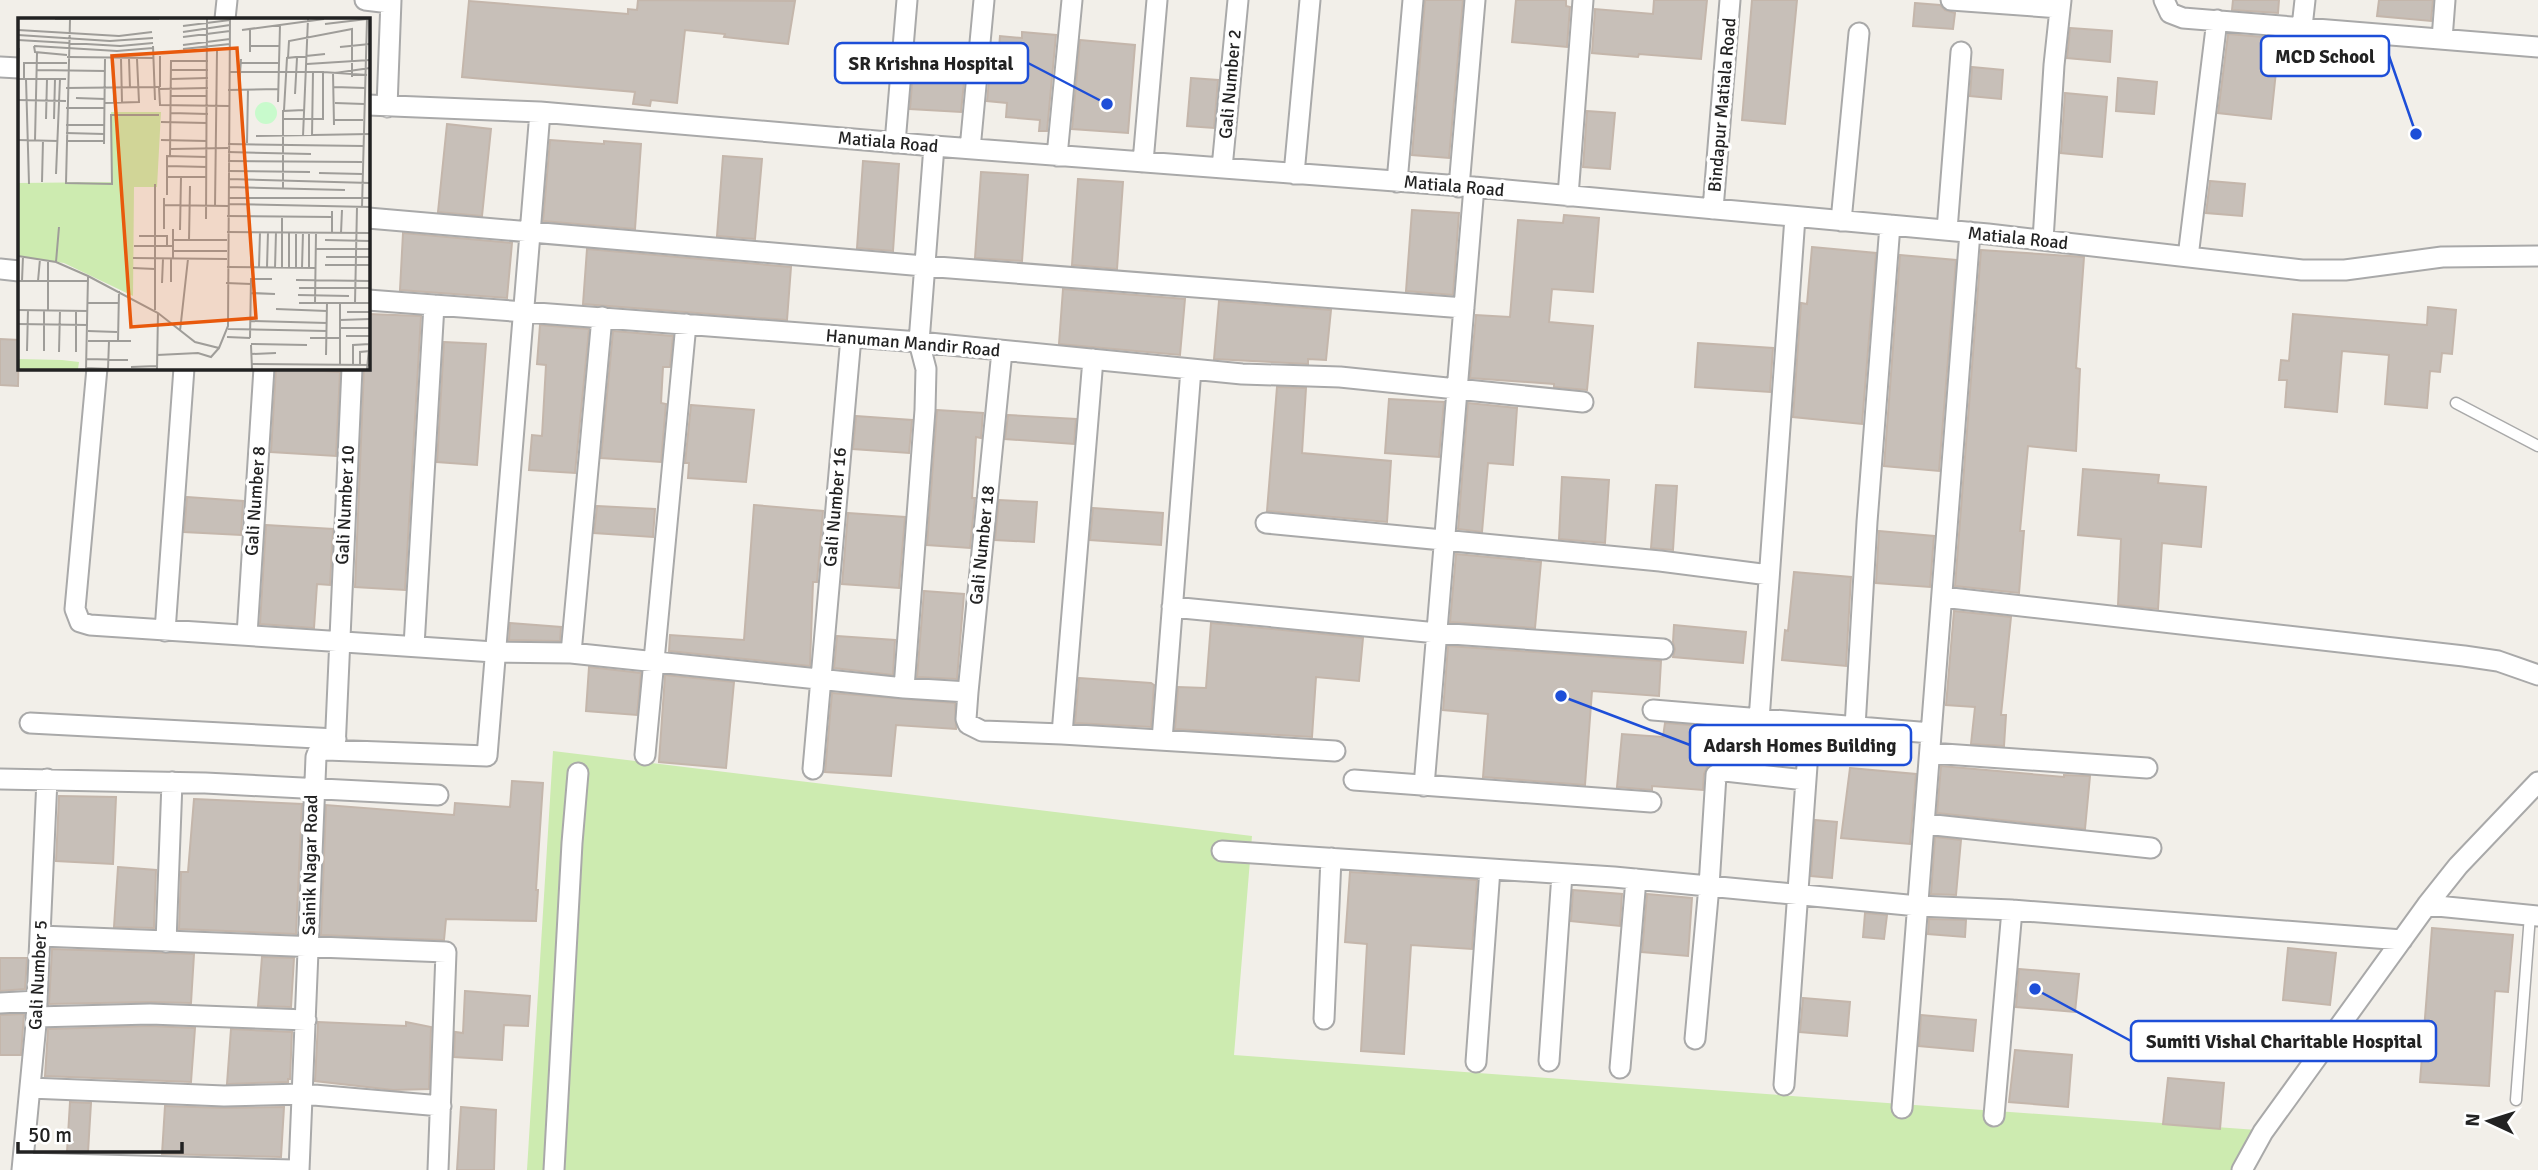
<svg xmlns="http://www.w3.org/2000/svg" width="2538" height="1170" viewBox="0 0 2538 1170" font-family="Signika,sans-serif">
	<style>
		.grass { fill: #cdebb0 }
		.building { fill: #c7bfb8; stroke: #c4b6ab; stroke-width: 2 }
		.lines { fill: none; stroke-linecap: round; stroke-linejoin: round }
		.lane-casing { stroke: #a9a9a9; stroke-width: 13 }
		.street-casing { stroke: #a9a9a9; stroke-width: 23 }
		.lane { stroke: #fff; stroke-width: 10 }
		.street { stroke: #fff; stroke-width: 19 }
		.labels { text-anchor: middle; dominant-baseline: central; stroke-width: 7; stroke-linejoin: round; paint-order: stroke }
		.street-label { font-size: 18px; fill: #222; stroke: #fff }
		.inset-road { fill: none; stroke: #9f9d99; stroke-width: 2 }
		.view { fill: #e8590c; fill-opacity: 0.15; stroke: #e8590c; stroke-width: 3.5 }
		.inset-edge { fill: none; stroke: #222; stroke-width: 3.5 }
		.leader { fill: none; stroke: #1d4ed8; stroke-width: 2.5 }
		.callout-dot { fill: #1d4ed8; stroke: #fff; stroke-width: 2.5 }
		.callout { fill: #fff; stroke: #1d4ed8; stroke-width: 2.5 }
		.callout-label { font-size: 19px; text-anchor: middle; font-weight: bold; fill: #222 }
	</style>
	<rect width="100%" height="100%" fill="#f2efe9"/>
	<path class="grass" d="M553,751L1252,836L1234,1055L2257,1130L2234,1170H527Z"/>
	<path class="building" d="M638,0L795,1L788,44L724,37L725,34L685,30L677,103L651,100L650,106L633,104L635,92L462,77L469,1L628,14V9L637,10Z
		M1425,0H1463L1449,158L1412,155Z
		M1516,0H1566V6L1570,7L1567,47L1512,42Z
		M1654,0H1707L1701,59L1639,54L1638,57L1592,53L1595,9L1653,14Z
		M1752,0H1797L1785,124L1742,120Z
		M2233,0H2279L2278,13L2232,10Z
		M2379,0H2433L2431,21L2377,16Z
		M1915,3L1940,5L1945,10L1955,13L1953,29L1913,26Z
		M2070,28L2112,31L2110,62L2067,58Z
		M1022,32L1056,35L1047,131H1039L1040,120L1006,117L1007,103L987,101L991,60H998L1000,36L1022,38Z
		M2228,34L2275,38L2273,62H2277L2271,119L2218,113Z
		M1080,40L1135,45L1128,133L1072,129Z
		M914,59L966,63L961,112L910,109Z
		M1972,67L2003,70L2001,99L1970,96Z
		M1191,78L1218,80L1214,128L1187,126Z
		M2118,78L2157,82L2154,114L2116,111Z
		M2065,93L2107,97L2102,157L2061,153Z
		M1587,111L1615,113L1610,169L1583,167Z
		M447,124L491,129L482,216L438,212Z
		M550,140L604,144V141L641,144L635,229L543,221Z
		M723,156L762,159L755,239L717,236Z
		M863,161L899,164L893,251L857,248Z
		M981,172L1028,175L1022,261L975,258Z
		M1078,179L1123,182L1117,269L1072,265Z
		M2210,181L2245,184L2242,216L2206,213Z
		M1412,210L1459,213L1453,295L1406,291Z
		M1564,215L1599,218L1593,292L1552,289L1549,322L1593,326L1587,390L1554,387V384L1470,378L1476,315L1510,317L1518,220L1563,223Z
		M403,233L512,243L507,298L400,290Z
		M1812,247L1876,253L1862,424L1793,417L1801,303L1807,304Z
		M587,249L791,267L787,320L583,304Z
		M1981,250L2084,257L2076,368L2080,369L2076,451L2028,446L2020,531H2024L2019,593L1955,586Z
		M1900,255L1956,260L1939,471L1884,466Z
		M1063,289L1185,299L1180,355L1059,344Z
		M1219,301L1331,310L1326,360L1308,359V364L1214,359Z
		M2428,307L2456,310L2452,354L2442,353L2440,372L2430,371L2427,408L2385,404L2389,355L2342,351L2337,412L2285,407L2287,380H2279L2281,360L2289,361L2293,314L2427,325Z
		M368,314L421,316L405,590L355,587L364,368H368Z
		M540,325L589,329L575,473L529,470L532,435L542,436L546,365L537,364Z
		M613,331L673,336L670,367H663L661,403L666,404L661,462L601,458Z
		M0,339L19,340L18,386L0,385Z
		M444,342L486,344L477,465L437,462Z
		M1698,343L1773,348L1770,392L1695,387Z
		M276,368L340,372L336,456L271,452Z
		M1277,387L1306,388L1302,453L1391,461L1387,522L1267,511Z
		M1389,399L1444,402L1439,457L1385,453Z
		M1468,403L1517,408L1513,465L1488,463L1482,532L1458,529Z
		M691,405L754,410L746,482L688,478L689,463H685Z
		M937,410L983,413L981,438L976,437L972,498H975L970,548L927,545Z
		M1008,415L1076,419L1074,444L1005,439Z
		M856,416L912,420L909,453L853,449Z
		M2083,469L2159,475L2158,483L2206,487L2201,547L2162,543L2158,609L2118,605L2121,539L2078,535Z
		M1562,477L1609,480L1605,543L1559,539Z
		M1656,485L1677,486L1673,550L1651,548Z
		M187,497L243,501L241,535L184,532Z
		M999,500L1037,502L1034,542L995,540Z
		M754,505L823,511L817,582H813L810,666L669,651L670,635L744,640Z
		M597,506L655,509L653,537L594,533Z
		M1093,508L1163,513L1161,545L1090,540Z
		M848,513L905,517L899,588L842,584Z
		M266,525L333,529L330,585L317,584L314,628L260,624Z
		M1879,531L1934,536L1930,587L1876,583Z
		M1456,554L1541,562L1535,628L1450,622Z
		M1794,572L1851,577L1846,666L1782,660L1785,630L1788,631Z
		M924,591L964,594L957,679L917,677Z
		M1954,611L2011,617L2001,715H2006L2004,746L1971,744L1975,707L1946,705Z
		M510,623L561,627L560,641L509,640Z
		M1211,623L1363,638L1359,681L1316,677L1312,737L1175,729L1178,687L1206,688Z
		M1674,625L1746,632L1743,663L1673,657L1675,649L1673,642Z
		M837,636L895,640L893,675L834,668Z
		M1448,646L1661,661L1659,696L1592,691L1585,785L1483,777L1488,714L1443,710Z
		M589,667L641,673L637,715L586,711Z
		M665,675L734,682L726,768L659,762Z
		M1079,678L1151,683L1154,685L1151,727L1075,723Z
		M832,693L955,703L956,729L896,725L891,776L825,772Z
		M1665,723L1702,726L1698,764L1708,765L1704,774L1703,790L1652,786V790L1617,787L1622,734L1663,737Z
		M1941,766L2064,777V775L2090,776L2085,829L1937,813Z
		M1850,768L1916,774L1910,844L1841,838Z
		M512,781L543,783L536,890H538L536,921L446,919L444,940L321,935L326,805L454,815L455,803L510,807Z
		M59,796L116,797L113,864L56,861Z
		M194,799L302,804L296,934L179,929L181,872H188Z
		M1815,820L1837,822L1832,878L1811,876Z
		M1935,837L1961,840L1956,895L1931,894Z
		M118,867L156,870L154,928L114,927Z
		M1350,872L1477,880L1472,949L1411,945L1404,1054L1361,1051L1367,944L1345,942Z
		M1573,890L1622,894L1620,926L1571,921Z
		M1647,894L1692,898L1688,956L1642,952Z
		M1865,913L1887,915L1884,939L1863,937Z
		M1929,919L1966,920L1965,937L1928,934Z
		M2432,928L2513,935L2508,992L2495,991L2489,1086L2420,1082Z
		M2288,948L2336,953L2330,1005L2283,1000Z
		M52,949L194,954L191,1003L150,1002L49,1004Z
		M262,957L294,958L291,1007L258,1006Z
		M0,958H27L25,989L0,991Z
		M2019,969L2079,974L2075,1012L2016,1007Z
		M465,991L530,996L528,1026L504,1025L502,1060L454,1057L455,1032L463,1033Z
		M1803,998L1850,1002L1847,1036L1800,1032Z
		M24,1014L21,1055H0V1015Z
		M1921,1015L1976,1020L1973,1051L1919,1046Z
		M318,1022L406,1026V1022L431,1027L429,1089L393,1090L315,1081Z
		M150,1026L195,1028L191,1082L45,1076L48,1029Z
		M231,1029L292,1032L290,1079H288V1082L227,1084Z
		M2015,1050L2072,1055L2068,1107L2009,1102Z
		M2168,1078L2224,1083L2220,1129L2163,1124Z
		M70,1102L91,1103L88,1152H67Z
		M165,1106L223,1108L284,1107L281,1157L162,1154Z
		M461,1107L496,1110L494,1170H457Z"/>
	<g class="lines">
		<g class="lane-casing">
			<path id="lane" d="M2456,403L2538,446
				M2516,1100L2530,915"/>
		</g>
		<g class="street-casing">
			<path id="street" d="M365,0L390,3
				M1951,0L2060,8
				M2164,0L2170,13L2183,18L2538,47
				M225,19L227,0
				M2302,27L2305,0
				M2442,39L2445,0
				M0,67L19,68
				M368,105L540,112L934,146L1474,187L1988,234L2302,270H2345L2442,257L2538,256
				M387,107L391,0
				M895,143L907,0
				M970,149L984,0
				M1057,156L1072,0
				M1143,162L1157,0
				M1222,168L1238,0
				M1294,174L1310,0
				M1397,182L1413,0
				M1459,187L1475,0
				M1568,196L1583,0
				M1713,209L1730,0
				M368,218L924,266L1464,308
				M1841,221L1859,33
				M1947,230L1961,52
				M2043,240L2054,65L2061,0
				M2188,257L2217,20
				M0,269L19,271
				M368,300L919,342L1242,374L1340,377L1583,402
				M1002,351L968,692L966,719L968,724L982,731L1062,734L1335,751
				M97,368L75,609L80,622L90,625L494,652L571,653L904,688L968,692
				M1266,523L1660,561L1769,575
				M1942,597L2464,656L2498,661L2538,675
				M1172,607L1437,633L1663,649
				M165,631L184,368
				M247,635L264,368
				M414,646L434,305
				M571,653L602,317
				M904,688L925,410L926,369L919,342L934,146
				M1653,710L1931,733
				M1759,720L1795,217
				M30,723L336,739
				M1855,727L1867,522L1890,225
				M1062,734L1093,359
				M1162,740L1191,369
				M335,750L352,368
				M1930,753L2147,768
				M645,755L686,324
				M813,769L851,337
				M0,779L205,783L438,795
				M1354,780L1651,802
				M1424,786L1474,187
				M1925,824L2151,848
				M1222,851L1614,877L1918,906L2012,910L2402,940
				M2427,905L2538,916
				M40,936L446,952L438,1170
				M166,942L172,782
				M0,1003L37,1001
				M36,1017L150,1014L306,1020
				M1324,1019L1331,858
				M1695,1039L1709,886L1716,775L1725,771L1805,780
				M1549,1061L1562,874
				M1476,1062L1490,869
				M1620,1068L1636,879
				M1784,1085L1810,724
				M30,1088L224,1096L302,1094L441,1106
				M1902,1108L1970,232
				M1994,1116L2012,910
				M23,1163L293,1170
				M22,1170L36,1024L47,779
				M299,1170L316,757L318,752L326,750L487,756L540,112
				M554,1170L572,843L578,773
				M2242,1170L2263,1132L2427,905L2458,866L2538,782"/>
		</g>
		<use href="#lane" class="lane"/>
		<use href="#street" class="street"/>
	</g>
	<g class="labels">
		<g class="street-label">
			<text transform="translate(1230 84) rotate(-85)">Gali Number 2</text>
			<text transform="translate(1722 105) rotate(-85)">Bindapur Matiala Road</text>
			<text transform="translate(888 142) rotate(5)">Matiala Road</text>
			<text transform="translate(1454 186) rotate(5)">Matiala Road</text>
			<text transform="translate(2018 238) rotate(6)">Matiala Road</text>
			<text transform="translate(913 343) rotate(5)">Hanuman Mandir Road</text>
			<text transform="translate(255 501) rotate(-86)">Gali Number 8</text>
			<text transform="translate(345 505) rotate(-87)">Gali Number 10</text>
			<text transform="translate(835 507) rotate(-85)">Gali Number 16</text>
			<text transform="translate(982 545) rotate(-84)">Gali Number 18</text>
			<text transform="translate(310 865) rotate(-89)">Sainik Nagar Road</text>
			<text transform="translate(38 975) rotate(-87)">Gali Number 5</text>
		</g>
	</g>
	<g transform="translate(18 18)">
		<rect width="352" height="352" fill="#f2efe9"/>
		<path d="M93,94H143L139,169H116L115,278L46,245L0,238V165L94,164ZM0,341L44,342L61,344L60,351H0Z" fill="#cdebb0"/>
		<path d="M237 95a11 11 0 1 1 22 0a11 11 0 1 1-22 0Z" fill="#c8facc"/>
		<path class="inset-road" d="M37,1H141M52,2L48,165L94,166L93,97H141M307,6L349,1M165,8L212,2M232,11V34M0,12L101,18L134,14M224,12L306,1M165,14L212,7M0,17L92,23L135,20M165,19L212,13M0,22L102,28L135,25M165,27L212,21M16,28L99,33L135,30M16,28L17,34L49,37M135,28L137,82M232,28H262M322,29L352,26M165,31L212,26M142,38V69M49,39L136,40M270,40L271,23L334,11V59M95,41L96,84M103,41L104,84M111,41L112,70M222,45H261M289,46L352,42M19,52L87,53M153,52H190M211,54H305V101H265M305,54L349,57M315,55L316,107M317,55L352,50M0,61H48M0,61L1,30M6,61V45H49M8,61L11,166M153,61L190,60M137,69H141L142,87L211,88M316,69L347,70M48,70L137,69M141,71L190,70M221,71L223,41M210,72L260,71M277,76L279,40M153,78H189M58,80L87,81M0,82L48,83M260,84L262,7M87,85L121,84L119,41M317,85L346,86M48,90H86M266,92L269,40L307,36M153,95L190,96M28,101L29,61M36,101L37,61M316,102H345M143,104L189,105M48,107H86M48,115L86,116M238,118L352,116M285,118L290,1M294,118L295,54M0,122L40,123M17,122L19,35M143,122L189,123M48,123H86M229,125L230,71M86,126L87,41M210,126L345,128M153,131L210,130M210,134L293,136M152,138L153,43H190M210,143L344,144M149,148L189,149M210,153L292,154M301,155L344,156M38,156L42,61M149,159H188M210,161L352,165M24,164L25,122M210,169L327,172M265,170V93L286,92M149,177V138L189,139M211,180H352M210,186L352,189M146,187L210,188M197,188L199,33M344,189L349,1M209,198L314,199M264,199V249M188,201L189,1M146,211V180M162,212L163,159M209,214L352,215M314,215V193M323,215L324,192M121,218H149V228M155,222H209M171,222L172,168M307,222L352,223M116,228H155M298,231H352M155,233H209M0,238L38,244L70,258L140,295L177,324L201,330L210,308L212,1M308,239H352M115,240L209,241M155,240V211M38,244L41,209M307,247H352M209,249L298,250M233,249V214M241,249L242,214M249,249L250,214M115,250L137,251M257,250L258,214M271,250V214M278,250V214M284,250L285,214M291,250V214M278,262L352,263M0,263H70M4,263L5,238M20,263L22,241M153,264V241M144,265L145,241M208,265L233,266M281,270H352M233,275L257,276M280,277L331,278M70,285H101M281,285H352M297,285L298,215M337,285L339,189M258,291L309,293M0,292L70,293M30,292V243M137,292V166M329,294H352M322,302L352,301M233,303L309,305M0,306L70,307M322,310H352M210,311L309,313M70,313L99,314M162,313L170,241M328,318H352M209,319L232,320M232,320L233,261H254M292,320H322M70,323H113M100,323L101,273M233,326L289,327M233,327L234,351M9,333L10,292M26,333V292M41,334L42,292M58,334V293M233,336L258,335M139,337L180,335L193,339L201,330M308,337L309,285M69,341L110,342M233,346L352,347M322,347V286M335,347V327L352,326M342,347V334L352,333M113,349L139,348M68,350L91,351M68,351L70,259M90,351L91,323M139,351L140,295M349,351L352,320"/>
		<path class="view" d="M219,30L238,300L113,309L94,38Z"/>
		<rect width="352" height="352" class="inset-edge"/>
	</g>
	<path class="leader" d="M2416 134L2389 56M1107 104L1028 63M1561 696L1690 745M2035 989L2131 1041"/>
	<g class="callout-dot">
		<circle cx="2416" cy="134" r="7"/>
		<circle cx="1107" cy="104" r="7"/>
		<circle cx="1561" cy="696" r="7"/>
		<circle cx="2035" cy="989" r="7"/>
	</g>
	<g class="callout">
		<rect x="2261" y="36" width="128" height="40" rx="7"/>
		<rect x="835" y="43" width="193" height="40" rx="7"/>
		<rect x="1690" y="725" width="221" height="40" rx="7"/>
		<rect x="2131" y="1021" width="305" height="40" rx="7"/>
	</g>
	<g class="callout-label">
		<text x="2325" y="63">MCD School</text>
		<text x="931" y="70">SR Krishna Hospital</text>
		<text x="1800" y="752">Adarsh Homes Building</text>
		<text x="2284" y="1048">Sumiti Vishal Charitable Hospital</text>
	</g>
	<g transform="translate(2489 1121) rotate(274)" stroke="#ffffff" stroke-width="5" paint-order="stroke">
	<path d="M0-5L12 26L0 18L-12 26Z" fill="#222222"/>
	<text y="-10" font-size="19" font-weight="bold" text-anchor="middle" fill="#222222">N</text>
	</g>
	<path d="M18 1142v10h164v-10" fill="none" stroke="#222222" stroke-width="3.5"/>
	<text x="28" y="1142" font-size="21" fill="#222222" stroke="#ffffff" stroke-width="5" paint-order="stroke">50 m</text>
</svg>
